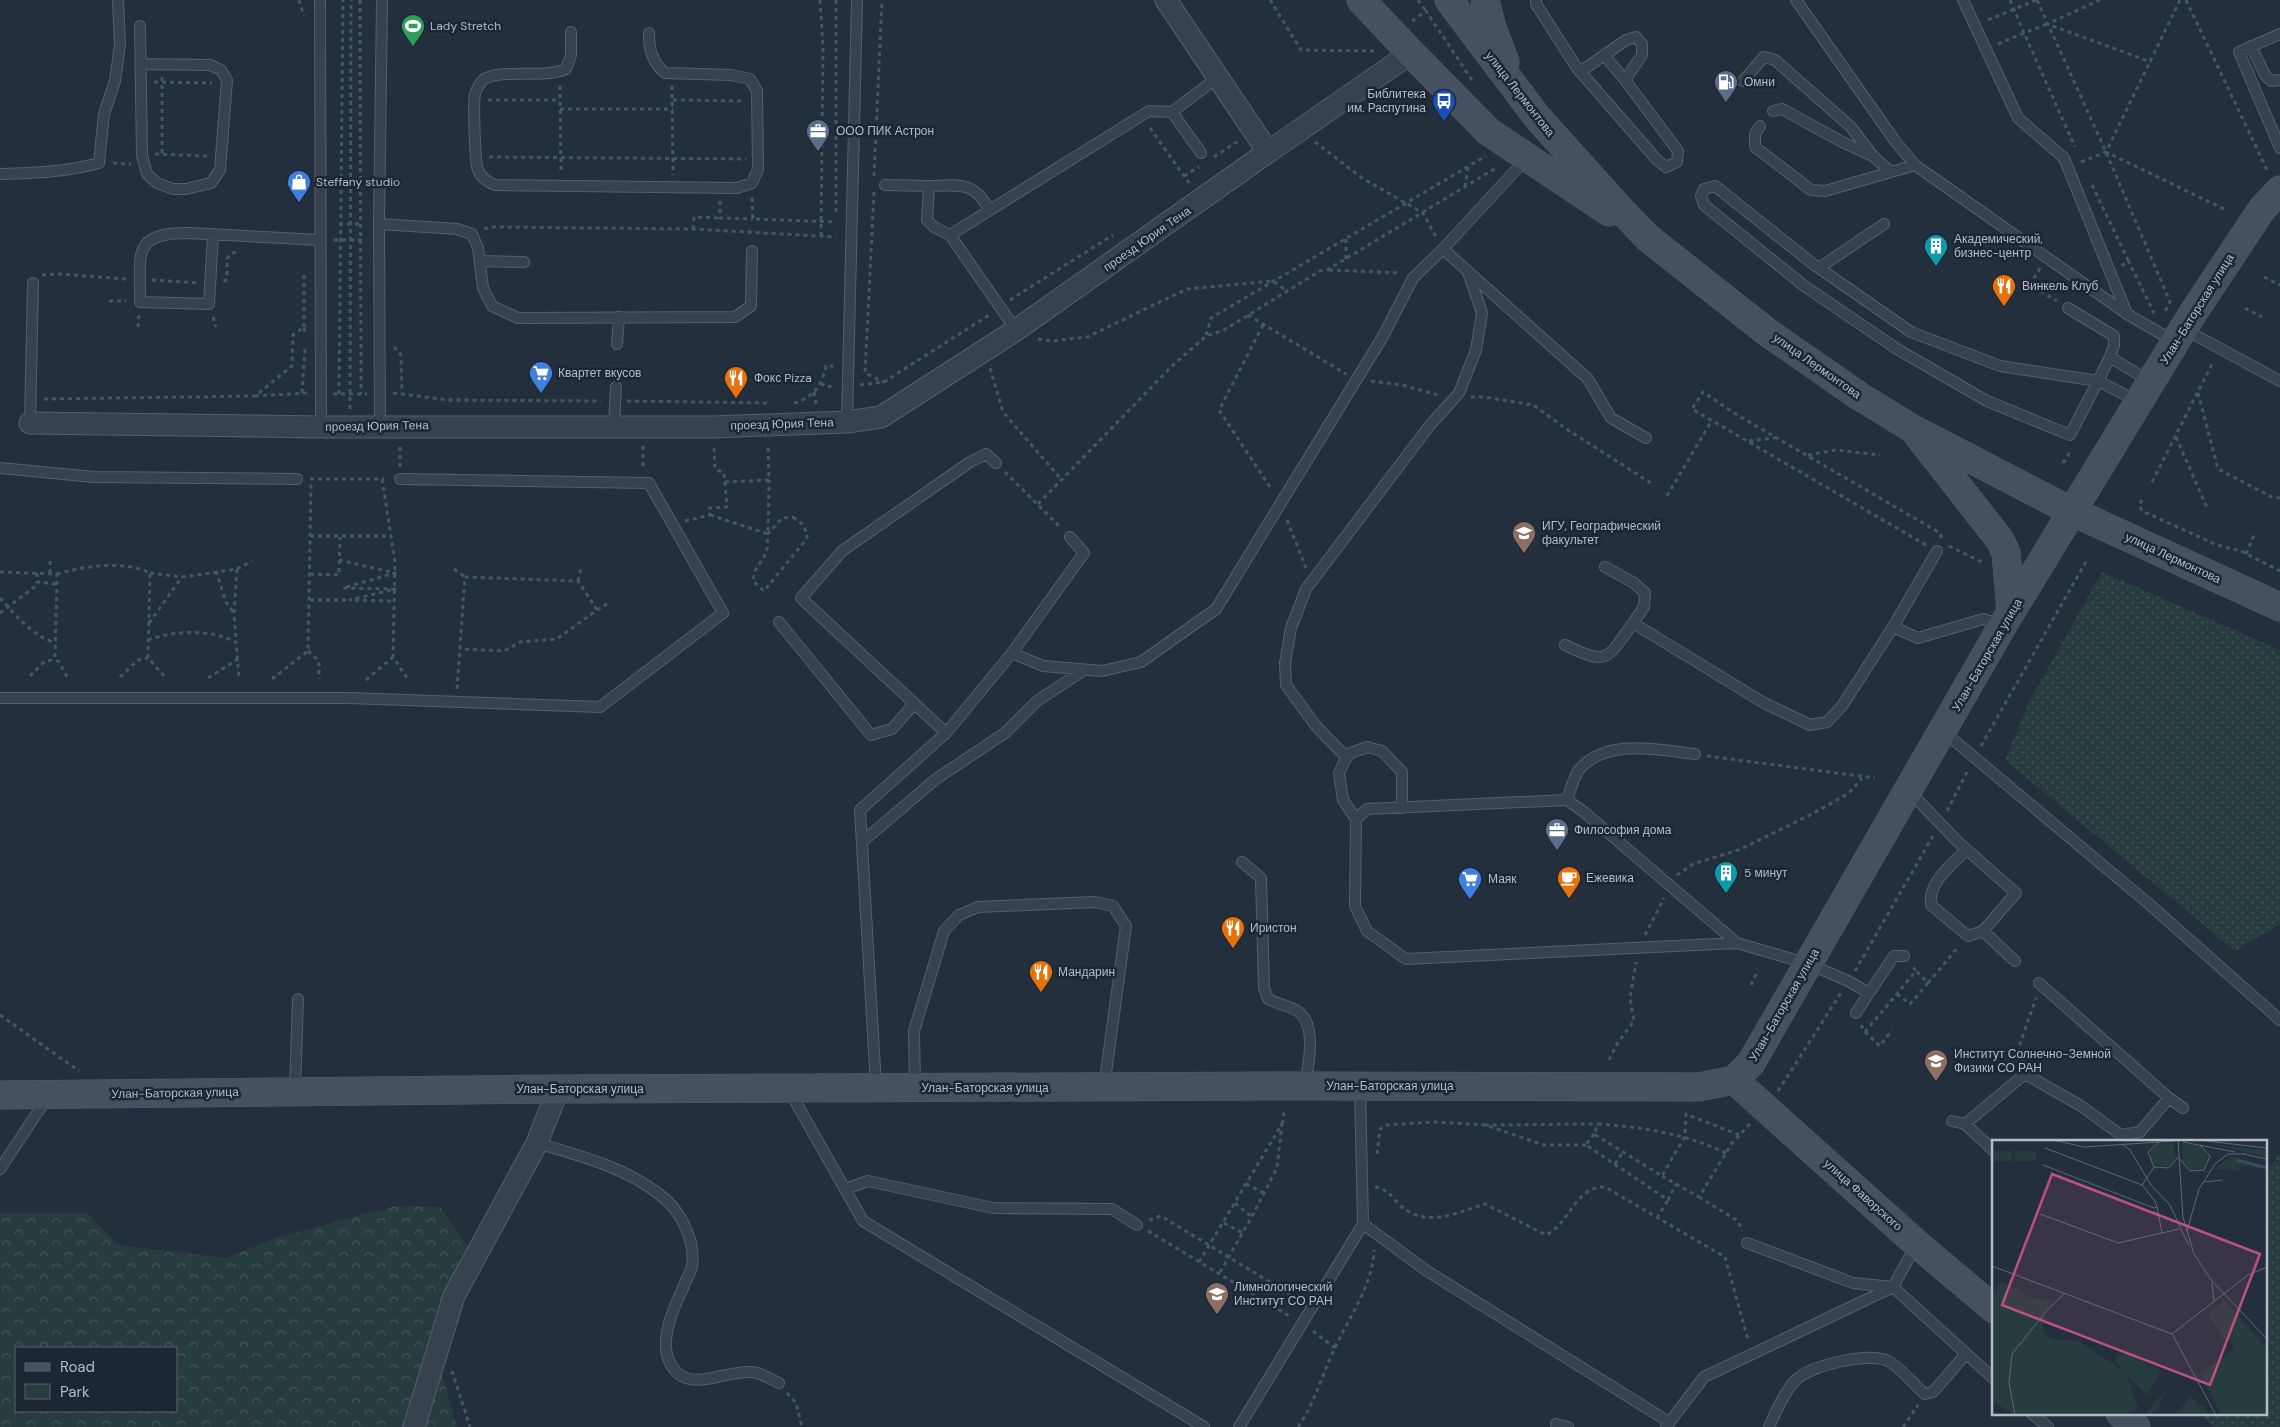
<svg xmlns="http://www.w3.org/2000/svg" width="2280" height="1427" viewBox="0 0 2280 1427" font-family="'DM Sans',sans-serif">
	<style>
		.green { fill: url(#green-dots) }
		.forest { fill: url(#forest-crowns); fill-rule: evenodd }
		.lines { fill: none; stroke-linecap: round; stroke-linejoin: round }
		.lane-casing { stroke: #565f6c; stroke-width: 12 }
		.street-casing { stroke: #565f6c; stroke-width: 23 }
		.secondary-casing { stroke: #565f6c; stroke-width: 29 }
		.path { stroke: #44595c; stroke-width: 3; stroke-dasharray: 4 4; stroke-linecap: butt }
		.lane { stroke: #38414e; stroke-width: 10 }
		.street { stroke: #38414e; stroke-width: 21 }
		.secondary { stroke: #465061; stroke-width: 28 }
		.labels { text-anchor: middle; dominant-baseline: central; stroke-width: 5; stroke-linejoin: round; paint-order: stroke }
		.poi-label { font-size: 12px; fill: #b4bcc9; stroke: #1d2633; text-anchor: start }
		.street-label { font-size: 12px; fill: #b4bcc9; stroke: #1d2633 }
		.inset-river { fill: none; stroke: #394c67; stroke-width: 2.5 }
		.inset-road { fill: none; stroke: #5e6776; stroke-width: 1 }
		.view { fill: #bd5182; fill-opacity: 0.15; stroke: #bd5182; stroke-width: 2.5 }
		.inset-edge { fill: none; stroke: #b4bcc9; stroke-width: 2.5 }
	</style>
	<defs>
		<pattern id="green-dots" width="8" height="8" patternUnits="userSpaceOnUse" patternTransform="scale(1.25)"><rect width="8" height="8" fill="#263c3f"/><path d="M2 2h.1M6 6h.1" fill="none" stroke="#435659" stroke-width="1.8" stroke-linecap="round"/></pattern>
		<pattern id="forest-crowns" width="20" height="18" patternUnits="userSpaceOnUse" patternTransform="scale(1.25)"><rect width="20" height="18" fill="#263c3f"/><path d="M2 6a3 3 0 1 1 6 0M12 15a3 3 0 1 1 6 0" fill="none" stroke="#435659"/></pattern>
	</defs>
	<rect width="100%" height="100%" fill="#242f3e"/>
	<path class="green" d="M2102,572L2280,650V924L2235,951L2005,760L2029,702Z
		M2280,1153V1427H2213L2200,1413H2266V1173Z"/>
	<path class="forest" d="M395,1206L440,1207L469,1248L439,1365L457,1427H0V1213H87L118,1245L226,1258L279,1237ZM16,1348H176V1411H16Z"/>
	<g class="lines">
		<g class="lane-casing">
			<path id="lane" d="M320,0L321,427
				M1536,0V4L1577,68L1657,160L1666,167L1677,162L1678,151L1625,80L1642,55V44L1636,37L1626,40L1580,72
				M1796,0L1895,141L1915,165L2127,314L2175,342
				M1963,0L2018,118L2064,158L2127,314
				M571,32V55L566,69C544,79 498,68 483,80C480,83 476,90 475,94C473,103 475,156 477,167C480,177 486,181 495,185L737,188L752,183L758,169L757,91L750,79L731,75L665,73C652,62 649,49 649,33
				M2280,34L2239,52L2280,148
				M2251,46L2265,75L2271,81L2280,80
				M1604,55L1625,80
				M140,64L210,65L221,70L227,80L220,170L211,183L186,189H173L157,183L147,174L142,156L140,26
				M1743,81L1764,57L1775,60L1851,127L1873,156
				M1773,111L1782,109L1844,143L1873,156L1891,172L1915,165
				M1172,112L1201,153
				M1760,126L1755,134V147L1811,190L1825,191L1891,172
				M0,174C34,173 66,172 99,163L104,114L115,81L120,44L118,0
				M885,185L929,186L927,220L934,227L950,235
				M929,186C958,185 975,181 989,210
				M1715,186L1813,264L1911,332L2000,366L2098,381L2070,435L1987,401L1897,349L1803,285L1704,205L1701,196L1704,189Z
				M379,224L457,229L472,234L478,248L483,288L492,306L518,318L735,317L751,306L752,251
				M213,235L209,304L140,302C141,255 130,233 188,233L320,240
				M1443,249L1588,379L1611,418L1646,438
				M480,261L524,262
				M1819,268L1884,224
				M2068,308L2114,336V345L2110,357L2149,381
				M2184,329L2280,381
				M1016,330L950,235L1149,111L1172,112L1218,77
				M617,344L619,317
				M2110,357L2098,381L2137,401
				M847,422L857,0
				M30,423L33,283
				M614,426L616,387
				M380,427L379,224L382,0
				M996,463L986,454L970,462L842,551L801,598L946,733L1012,653L1043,666L1102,671L1141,662L1216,609L1382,338L1413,278L1443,249L1526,159
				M0,468L94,477L297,479
				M1605,567L1634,583L1645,593L1644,607L1633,623L1764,703L1810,725L1827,722L1842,706L1893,627L1918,638L1983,619L2002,625
				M779,622L871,735L892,729L913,705
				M1893,627L1937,551
				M1565,645C1609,666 1606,660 1633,623
				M1012,653L1084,553L1070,537
				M0,698H349L600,707L723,613L649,483L400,479
				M1944,732L2149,904L2280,1020
				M1347,758L1316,726L1286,685L1285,663L1291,628L1306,589L1430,425L1459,393L1476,350L1482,313L1468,272
				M1909,791L1958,842L2016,893L1983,931L2015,961
				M1567,800C1570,792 1573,779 1578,771C1605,737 1659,750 1695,754
				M1356,819L1343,800L1339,773L1348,754L1367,747L1382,751L1402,772V808
				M862,842L936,779L1005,733L1037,701L1084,670
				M1966,850C1951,866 1928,882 1931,905L1968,936L1983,931
				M1242,862L1261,878L1264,988L1268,999C1275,1003 1296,1008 1300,1013C1317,1029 1308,1066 1305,1085
				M1737,943L1584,812L1567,800L1367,809L1356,819L1355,906L1367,931L1406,959L1737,943L1809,964L1848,981L1869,993L1894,956H1904
				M2039,983L2169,1098L2183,1108
				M1856,1013L1869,993
				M876,1086L860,810L946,733
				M915,1087L914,1031L944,931L959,915L978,907L1095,902L1113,906L1126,926L1104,1087
				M295,1091L298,999
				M790,1092L863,1221L1204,1427
				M1952,1121L1965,1124L1994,1151
				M1965,1124L2025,1074L2081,1106L2121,1135L2140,1132L2169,1098
				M537,1143C578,1155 624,1167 659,1194C680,1209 696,1240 692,1267C690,1274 685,1281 683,1288C671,1313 653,1354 680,1375C698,1388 730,1370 751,1372C760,1372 770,1379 779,1383
				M0,1169L47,1098
				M845,1189L868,1181L993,1208L1112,1209L1137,1225
				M1363,1224L1427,1271L1669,1422
				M1747,1243L1853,1283L1893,1287L1994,1379
				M2031,1413L2048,1427
				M1556,1424L1568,1427
				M1239,1427L1363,1224L1360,1088
				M1666,1427L1704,1377L1893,1287L1916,1245
				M1769,1427C1775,1413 1785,1390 1796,1380C1811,1365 1868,1352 1888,1361C1898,1365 1915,1386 1925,1394L1933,1392L1966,1354"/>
		</g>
		<g class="street-casing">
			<path id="street" d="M1268,152L1411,53
				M30,423L321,427H713L847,422L881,417L1016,330L1268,152L1166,0
				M414,1427L454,1296L537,1143L558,1089"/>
		</g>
		<g class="secondary-casing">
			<path id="secondary" d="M1361,0L1411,53L1489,132L1609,212
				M1449,0L1537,117L1618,207L1648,238L1767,332L1859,396L1913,429L2073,512L2280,607
				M1485,0L1492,28L1505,62
				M1917,434L2000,540L2006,553L2011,612
				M1734,1080L1917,1244L1994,1309
				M0,1095L558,1089L1291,1086L1699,1087L1734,1080L1751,1063L2003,625L2191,316L2262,209L2280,190
				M2120,1413L2136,1427"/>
		</g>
		<path class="path" d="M299,0L304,16
			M360,0L361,394
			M820,0L823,48L821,236
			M1270,0L1301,50L1377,51
			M1418,0L1426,11
			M2010,0L2024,33L2047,24
			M2037,0L2106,152L2165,290L2170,302L2164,313
			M2100,0L2047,24L2151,62
			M2180,0L2106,152L2224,209
			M2186,0L2268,172
			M1988,20L2036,0
			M1412,21L1426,11L1474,83
			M1998,44L2024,33L2075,147
			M162,77V154
			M154,82L212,83
			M560,86L561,172
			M672,86L673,175
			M488,100H560
			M673,100L744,101
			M560,109H673
			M1150,128L1189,183
			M1315,142L1362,178L1423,213L1436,237
			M155,154L208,156
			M489,157L746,159
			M1214,157L1238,141
			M2081,162L2106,152
			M113,163L131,164
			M874,176L882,0
			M1184,176L1199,167
			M2092,185L2128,260L2122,266
			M1465,187L1468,167
			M874,192L865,373L884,382
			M752,198L753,219L836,222
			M720,201V218L753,219
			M836,212V0
			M339,224H360
			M484,229L490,227L693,229L836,237
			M693,229L694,217L720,218
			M334,240H362
			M1346,259V238
			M2128,260L2154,313
			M2040,268L2030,285L2057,301
			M1329,270L1400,273
			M42,275L59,274L126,279
			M2264,277L2280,285
			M152,280L198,283
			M224,282L227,278V259L230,254L238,251
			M1010,300L1113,235
			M109,301H126
			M2245,308L2262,317
			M1248,315L1346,374
			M213,317L216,327
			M1263,325L1219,410L1272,490
			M138,327L139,314
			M304,327V272
			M1206,335L1211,318L1486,156
			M1038,339L1053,341L1087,337L1187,289L1273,281L1287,291
			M394,347L401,355L402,393
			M990,368L1003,412L1061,479
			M1371,381L1402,385L1438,395
			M821,383L826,387L834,386
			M860,385L884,382L989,315
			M814,392L816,404
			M302,393L305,349
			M393,393L448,400L601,401
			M2198,393L2218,469L2272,497L2280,498
			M333,394H367
			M339,394L343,0
			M255,396L307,393
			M1471,397H1484L1533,405L1568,430L1654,485
			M44,399L255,396L292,366L293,335L304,327L305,335
			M627,401L769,403
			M794,403C813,398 822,385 826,366H833
			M350,409L351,0
			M2176,437L2208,510
			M1749,441L1775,438
			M643,446V470
			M1808,455L1836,450L1880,455
			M2063,463L2072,449
			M400,467V446
			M1005,472L1061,528
			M310,479H384
			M382,479L395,562L393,657L409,681
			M725,482L769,480L768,444
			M2152,482L2213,362
			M1667,496L1712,420
			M2142,500L2139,505L2142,511L2217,545L2241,551L2280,571
			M1038,504L1172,366L1206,336L1224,330L1320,271L1327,270L1496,168
			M710,515L768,534L769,480
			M793,517L802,524L808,535L804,542L764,591L753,581L755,571L767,552L768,534L782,518Z
			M1287,520L1306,568
			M685,521L710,515L709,508L727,507L724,473L715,469L714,447
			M310,536H392
			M1926,545L1692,409L1703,392L1734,413L1940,533L1942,539
			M1949,546L1984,563
			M2246,554L2255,533
			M339,560L395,573L343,588L395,589L349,600
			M237,569L252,561
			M454,569L465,577
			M216,571L226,602L233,612
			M0,572L57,574L55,659L59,662L67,677
			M37,573V582L57,584
			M50,573V560
			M150,573L183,577L237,569L234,613L236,642
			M57,574C86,566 122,560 150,573L148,658L165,677
			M310,574L339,575L340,537
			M578,581L582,565
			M0,598C17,617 31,634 55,643
			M310,600H349
			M355,600L394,601
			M597,610L610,602
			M0,613L37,585V582
			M149,623L182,577
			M148,640C176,630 209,629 236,642L239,678
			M308,651L319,661V679
			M30,676L44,662L55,659
			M120,677L138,660L148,658
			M208,678L238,659
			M272,679L308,651L311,484
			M366,680L393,657
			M457,689L465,577L578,581L597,610L557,639L520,642L504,651L460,649
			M1981,746L2088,558
			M1707,756L1875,778
			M1947,811L1968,770
			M1677,875L1693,864L1741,849L1814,813L1849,793L1862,778
			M1645,935L1664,898
			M1855,971L1933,836
			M1928,983L1959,946
			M1751,985L1758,970
			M1897,994L1910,1004L1928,983L1916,971
			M0,1015L79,1071
			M1861,1025L1865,1032L1880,1046L1892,1030
			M1865,1032L1916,971L1913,967
			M1609,1060L1617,1044L1634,1021L1630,998L1636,962
			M2023,1061L2020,1044L2036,998
			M1778,1091L1841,993
			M1282,1124L1284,1117L1283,1109
			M1594,1134L1586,1145L1668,1200L1676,1184
			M1586,1145H1544L1485,1125L1598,1124
			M1726,1153C1687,1134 1642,1127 1598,1124L1594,1134L1662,1176L1685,1136L1686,1114L1739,1135
			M1377,1154L1380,1129L1386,1125L1435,1122L1485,1125
			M1615,1164L1623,1152
			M1662,1176L1699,1197L1732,1143L1750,1124
			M1246,1184L1264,1193
			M1375,1187C1386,1188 1392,1197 1400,1205C1425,1229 1456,1213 1485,1204L1546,1235C1570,1224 1575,1186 1605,1187L1725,1257L1748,1340
			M1699,1197L1738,1221L1742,1231
			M1235,1203L1252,1217
			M1657,1218L1668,1200
			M1149,1220L1161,1216L1301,1301
			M1224,1223L1243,1233
			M1148,1231L1291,1317
			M1199,1262L1282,1124L1277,1168L1250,1220L1219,1274
			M1313,1331L1335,1348
			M452,1371L470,1427
			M787,1393L796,1403L802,1427
			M1298,1427C1315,1402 1320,1381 1332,1354C1346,1322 1373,1286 1374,1250
			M1903,1427L1918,1405"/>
		<use href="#lane" class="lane"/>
		<use href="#street" class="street"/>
		<use href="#secondary" class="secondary"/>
	</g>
	<defs>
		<g id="stadium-pin" transform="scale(1.25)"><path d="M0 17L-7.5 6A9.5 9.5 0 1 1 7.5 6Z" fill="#2e9e5b" stroke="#1d2633"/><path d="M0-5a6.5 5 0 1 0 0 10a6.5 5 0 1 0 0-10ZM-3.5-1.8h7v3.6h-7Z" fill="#fff"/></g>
		<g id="fuel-pin" transform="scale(1.25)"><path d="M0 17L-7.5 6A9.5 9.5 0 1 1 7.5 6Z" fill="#5c6f8a" stroke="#1d2633"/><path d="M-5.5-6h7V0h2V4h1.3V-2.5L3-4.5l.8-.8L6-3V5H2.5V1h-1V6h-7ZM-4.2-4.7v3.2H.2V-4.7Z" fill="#fff"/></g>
		<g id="bus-pin" transform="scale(1.25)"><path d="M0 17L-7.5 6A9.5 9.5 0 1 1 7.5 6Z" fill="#1a4fb4" stroke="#1d2633"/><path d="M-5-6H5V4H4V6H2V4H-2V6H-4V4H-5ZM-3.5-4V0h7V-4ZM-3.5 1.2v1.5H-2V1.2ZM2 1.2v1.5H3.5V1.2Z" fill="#fff"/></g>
		<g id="office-pin" transform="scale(1.25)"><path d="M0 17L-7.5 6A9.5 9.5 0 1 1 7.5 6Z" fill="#5c6f8a" stroke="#1d2633"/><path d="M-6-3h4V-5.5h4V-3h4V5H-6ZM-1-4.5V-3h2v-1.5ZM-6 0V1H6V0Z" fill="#fff"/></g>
		<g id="shop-pin" transform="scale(1.25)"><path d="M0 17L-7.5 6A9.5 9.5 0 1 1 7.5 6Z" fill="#3f7fe0" stroke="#1d2633"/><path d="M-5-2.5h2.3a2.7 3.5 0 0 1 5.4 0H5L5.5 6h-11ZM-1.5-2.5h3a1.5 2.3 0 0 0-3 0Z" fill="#fff"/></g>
		<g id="building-pin" transform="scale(1.25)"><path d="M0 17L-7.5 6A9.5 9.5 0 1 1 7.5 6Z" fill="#0f9aa8" stroke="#1d2633"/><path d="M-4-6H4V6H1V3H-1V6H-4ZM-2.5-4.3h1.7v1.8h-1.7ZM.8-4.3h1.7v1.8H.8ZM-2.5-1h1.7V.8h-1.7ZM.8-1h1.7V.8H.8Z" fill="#fff"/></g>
		<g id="restaurant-pin" transform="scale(1.25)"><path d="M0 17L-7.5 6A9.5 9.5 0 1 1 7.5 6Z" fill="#e8710a" stroke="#1d2633"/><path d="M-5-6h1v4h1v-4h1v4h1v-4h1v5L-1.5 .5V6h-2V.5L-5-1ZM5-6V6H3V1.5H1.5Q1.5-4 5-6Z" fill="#fff"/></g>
		<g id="supermarket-pin" transform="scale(1.25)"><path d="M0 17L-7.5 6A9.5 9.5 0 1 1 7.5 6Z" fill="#3f7fe0" stroke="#1d2633"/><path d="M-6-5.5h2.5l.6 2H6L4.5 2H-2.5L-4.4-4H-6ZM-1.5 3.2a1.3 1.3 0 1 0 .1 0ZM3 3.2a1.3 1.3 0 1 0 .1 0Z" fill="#fff"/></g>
		<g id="university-pin" transform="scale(1.25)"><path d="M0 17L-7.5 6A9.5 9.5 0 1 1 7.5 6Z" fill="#8d6e63" stroke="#1d2633"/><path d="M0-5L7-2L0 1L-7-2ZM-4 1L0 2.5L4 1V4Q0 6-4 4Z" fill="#fff"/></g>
		<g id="cafe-pin" transform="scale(1.25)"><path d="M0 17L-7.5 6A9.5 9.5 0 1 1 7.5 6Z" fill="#e8710a" stroke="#1d2633"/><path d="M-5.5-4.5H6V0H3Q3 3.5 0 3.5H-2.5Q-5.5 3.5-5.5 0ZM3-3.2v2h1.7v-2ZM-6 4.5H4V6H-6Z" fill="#fff"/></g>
	</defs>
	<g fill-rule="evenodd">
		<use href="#stadium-pin" x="413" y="26"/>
		<use href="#fuel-pin" x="1726" y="82"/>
		<use href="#bus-pin" x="1444" y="101"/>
		<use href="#office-pin" x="818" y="131"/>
		<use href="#shop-pin" x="299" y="182"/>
		<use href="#building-pin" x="1936" y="246"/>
		<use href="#restaurant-pin" x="2004" y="286"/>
		<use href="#supermarket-pin" x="541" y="373"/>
		<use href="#restaurant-pin" x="736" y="378"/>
		<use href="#university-pin" x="1524" y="533"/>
		<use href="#office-pin" x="1557" y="830"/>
		<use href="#building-pin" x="1726" y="873"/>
		<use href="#cafe-pin" x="1569" y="878"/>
		<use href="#supermarket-pin" x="1470" y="879"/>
		<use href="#restaurant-pin" x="1233" y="928"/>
		<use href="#restaurant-pin" x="1041" y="972"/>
		<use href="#university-pin" x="1936" y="1061"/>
		<use href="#university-pin" x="1217" y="1294"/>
	</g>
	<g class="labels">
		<g class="poi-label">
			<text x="430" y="26">Lady Stretch</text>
			<text x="1744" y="82">Омни</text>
			<text x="1426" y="94" text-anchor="end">Библитека<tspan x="1426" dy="14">им. Распутина</tspan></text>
			<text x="836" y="131">ООО ПИК Астрон</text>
			<text x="316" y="182">Steffany studio</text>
			<text x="1954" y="239">Академический,<tspan x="1954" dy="14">бизнес-центр</tspan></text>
			<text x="2022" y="286">Винкель Клуб</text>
			<text x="558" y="373">Квартет вкусов</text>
			<text x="754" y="378">Фокс Pizza</text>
			<text x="1542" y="526">ИГУ, Географический<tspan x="1542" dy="14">факультет</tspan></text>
			<text x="1574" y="830">Философия дома</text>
			<text x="1744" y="873">5 минут</text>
			<text x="1586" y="878">Ежевика</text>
			<text x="1488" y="879">Маяк</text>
			<text x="1250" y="928">Иристон</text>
			<text x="1058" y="972">Мандарин</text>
			<text x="1954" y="1054">Институт Солнечно-Земной<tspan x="1954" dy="14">Физики СО РАН</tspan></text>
			<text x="1234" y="1287">Лимнологический<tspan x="1234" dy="14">Институт СО РАН</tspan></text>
		</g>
		<g class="street-label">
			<text transform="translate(1520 94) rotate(52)">улица Лермонтова</text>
			<text transform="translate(1147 239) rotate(-35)">проезд Юрия Тена</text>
			<text transform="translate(2197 309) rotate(-58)">Улан-Баторская улица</text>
			<text transform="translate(1817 366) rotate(35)">улица Лермонтова</text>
			<text transform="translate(782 424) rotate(-2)">проезд Юрия Тена</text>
			<text transform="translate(377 426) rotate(-1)">проезд Юрия Тена</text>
			<text transform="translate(2173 558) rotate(25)">улица Лермонтова</text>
			<text transform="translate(1987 655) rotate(-60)">Улан-Баторская улица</text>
			<text transform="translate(1784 1005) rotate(-60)">Улан-Баторская улица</text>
			<text x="1390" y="1086">Улан-Баторская улица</text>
			<text x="985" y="1088">Улан-Баторская улица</text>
			<text x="580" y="1089">Улан-Баторская улица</text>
			<text transform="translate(175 1093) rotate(-1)">Улан-Баторская улица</text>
			<text transform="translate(1863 1195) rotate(42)">улица Фаворского</text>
		</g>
	</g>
	<g transform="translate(1992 1140)">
		<rect width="275" height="275" fill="#242f3e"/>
		<path d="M167,3H182L183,19L175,27L163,25L158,17L159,10ZM190,3L210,7L216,17L212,27L200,30L191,22ZM212,4L275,10V17L231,7ZM0,11H20V21H0ZM23,11H44V21H23ZM239,16L240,25L249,26V31L222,29ZM232,160L275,209V275H229L208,233L242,209L237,199L231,200L216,174Z" fill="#263c3f"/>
		<path d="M239,16L273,26L272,29L240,25ZM8,142L25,148L36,157L58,160L51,185L53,194L60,199L87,201L130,230L124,221L125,215L134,213L166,229L168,233L155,255L134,234L146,267L141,275H23L0,261V158ZM254,234L257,240L253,248L226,262L222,254ZM175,248L166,269L159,275H153ZM256,251H259L273,275H232L228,268ZM199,256L207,266L211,265L218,275H183Z" fill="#263c3f"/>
		<path class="inset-river" d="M245,20L275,28"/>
		<path class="inset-road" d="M61,0L92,7L182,1M186,0L191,77L202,114L220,141L275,199M206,0L275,8M167,2L156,12L162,27L177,28L186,17M191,2L243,12M130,4L138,10L159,45L178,65L197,106M53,8L150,45M251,14L275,19M188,19L198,31L212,30L218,16L208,5M51,25L162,68L165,67L163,61L150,45L162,27M213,42L230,40M48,74L126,103L170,93L165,67M195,91L207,49L223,24L236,14H254M170,93L187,89M0,126L180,194L256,135L275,127M220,143L222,161M180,194L224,275M23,275L17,243L20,214L56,169L73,153"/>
		<path class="view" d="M60,34L268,114L218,245L10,165Z"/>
		<rect width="275" height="275" class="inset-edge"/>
	</g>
	<rect x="15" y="1347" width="162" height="65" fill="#1d2633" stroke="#59626f"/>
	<rect x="25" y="1363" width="25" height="8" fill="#465061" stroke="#59626f"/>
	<text x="60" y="1372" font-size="15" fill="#b4bcc9">Road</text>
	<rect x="25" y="1384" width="25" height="15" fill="#263c3f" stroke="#59626f"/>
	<text x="60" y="1397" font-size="15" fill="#b4bcc9">Park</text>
</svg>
